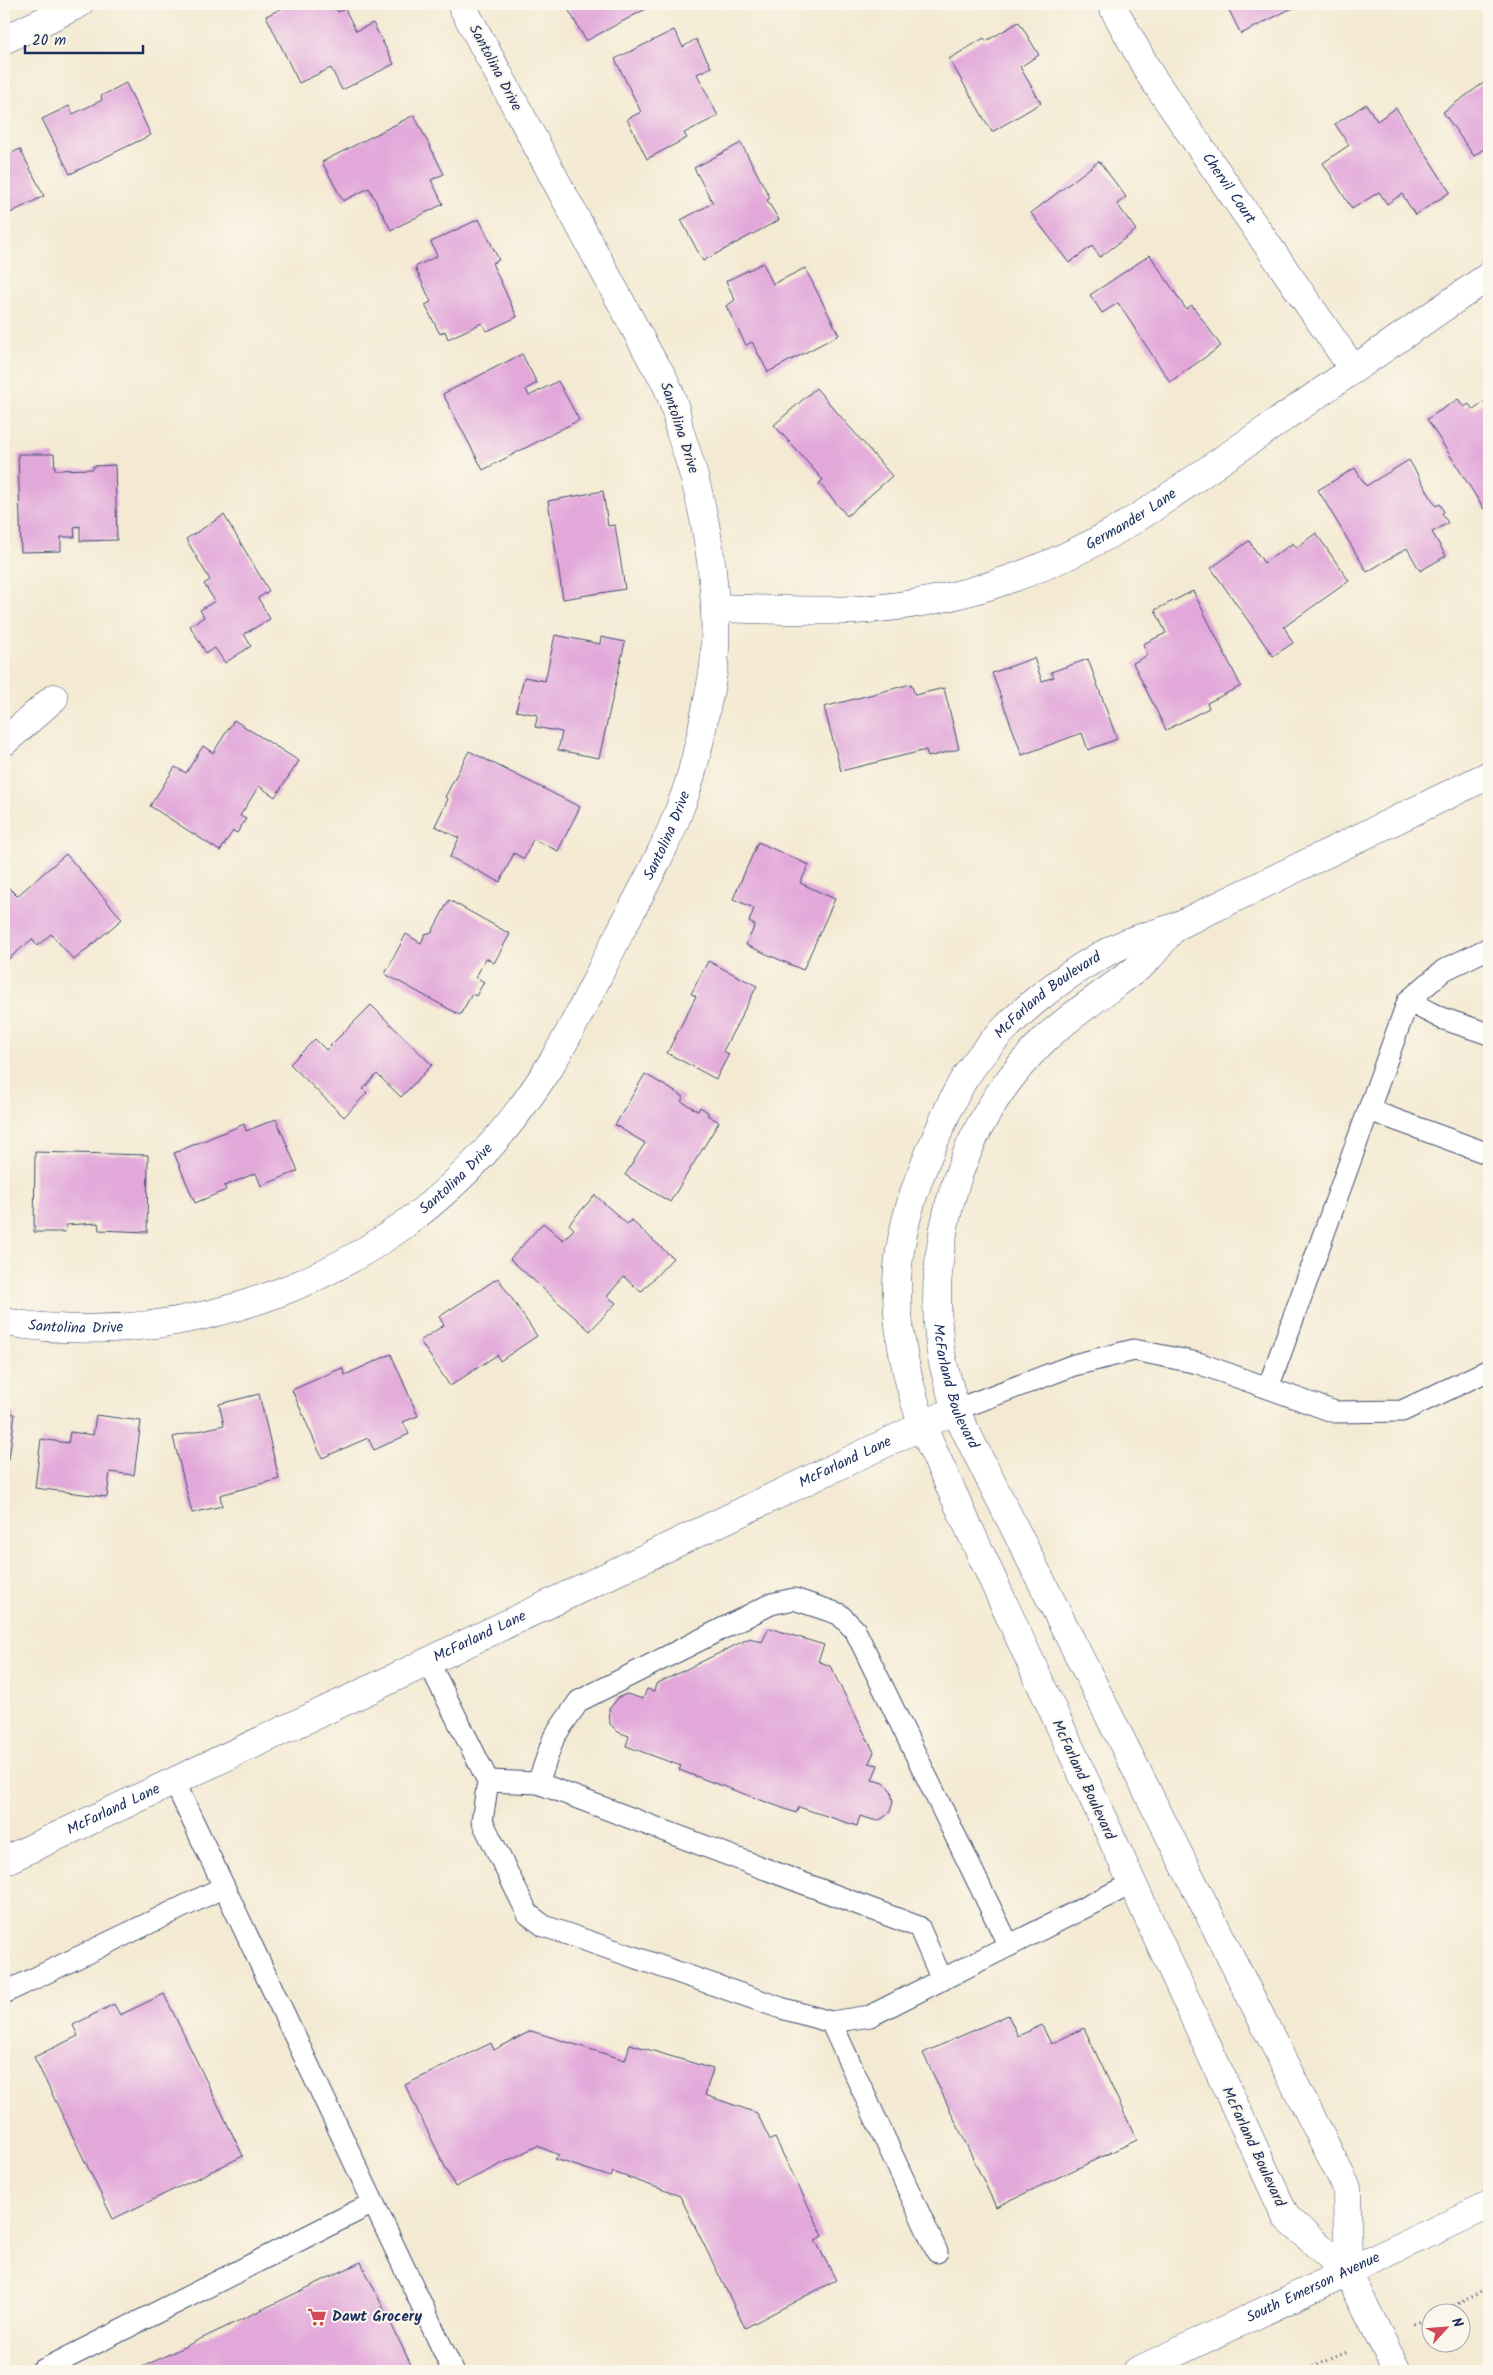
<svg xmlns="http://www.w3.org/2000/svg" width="1493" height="2375" viewBox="0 0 1493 2375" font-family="Kalam,sans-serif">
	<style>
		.building { fill: #e2a8da }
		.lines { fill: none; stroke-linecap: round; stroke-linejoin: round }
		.lane-casing { stroke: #3c4b70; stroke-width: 23 }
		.street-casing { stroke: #3c4b70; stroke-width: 29 }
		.secondary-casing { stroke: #3c4b70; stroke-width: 29 }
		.primary-casing { stroke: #3c4b70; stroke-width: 29 }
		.path { stroke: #3c4b70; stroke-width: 3; stroke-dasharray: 1 4; stroke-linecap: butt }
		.lane { stroke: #fff; stroke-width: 21 }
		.street { stroke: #fff; stroke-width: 28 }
		.secondary { stroke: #fff; stroke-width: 28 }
		.primary { stroke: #fff; stroke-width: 28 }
		.labels { text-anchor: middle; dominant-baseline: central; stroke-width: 4; stroke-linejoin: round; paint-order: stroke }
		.street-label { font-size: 15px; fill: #1b2f5e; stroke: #fbf7ec }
		.poi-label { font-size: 15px; font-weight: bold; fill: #1b2f5e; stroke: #fbf7ec; text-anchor: start }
	</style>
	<rect width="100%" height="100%" fill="#fbf7ec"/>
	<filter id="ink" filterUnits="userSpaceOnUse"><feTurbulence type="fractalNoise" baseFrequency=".02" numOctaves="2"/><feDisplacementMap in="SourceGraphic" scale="10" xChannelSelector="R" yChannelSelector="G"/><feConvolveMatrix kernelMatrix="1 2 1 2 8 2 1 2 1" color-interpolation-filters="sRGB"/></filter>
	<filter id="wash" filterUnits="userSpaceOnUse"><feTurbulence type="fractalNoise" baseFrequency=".0096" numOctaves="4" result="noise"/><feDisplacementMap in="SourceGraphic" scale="20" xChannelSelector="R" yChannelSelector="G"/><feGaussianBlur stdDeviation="1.12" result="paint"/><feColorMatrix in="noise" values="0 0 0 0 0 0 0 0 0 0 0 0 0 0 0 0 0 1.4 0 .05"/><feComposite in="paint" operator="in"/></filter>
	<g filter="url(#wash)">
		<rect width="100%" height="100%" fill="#f4ead3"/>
		<g id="blocks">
			<path class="building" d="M291,4H334L338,12L345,9L356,31L373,23L394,64L342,90L331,68L299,83L266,16Z
				M572,4H655L586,41L567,7Z
				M1217,4H1300L1241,34L1226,4L1219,8Z
				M1019,22L1039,55L1020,67L1041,103L992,132L949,59L984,38L986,41Z
				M674,30L683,47L696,39L711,67L697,74L718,116L684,133L687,138L647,159L627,119L641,112L615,59Z
				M1489,79V145L1474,156L1443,112Z
				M126,83L151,135L70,174L42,119L69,106L73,114L102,100L101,96Z
				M1366,104L1377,121L1396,108L1450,192L1415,215L1402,194L1387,204L1379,192L1352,209L1323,163L1349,145L1335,124Z
				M414,115L444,174L431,180L443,204L391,230L369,188L343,201L322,162Z
				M741,143L770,198L767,200L779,220L703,261L681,220L713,203L694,168Z
				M20,149L44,196L4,216V157Z
				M1099,161L1126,197L1117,204L1136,230L1100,257L1092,246L1069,263L1031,213Z
				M479,219L499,260L492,263L517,317L487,331L482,323L448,339L445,331L440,334L425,305L431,302L415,267L437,256L431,242Z
				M1150,255L1186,309L1192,305L1221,346L1170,382L1118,303L1102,313L1090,295Z
				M763,263L773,284L805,268L839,335L768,372L752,342L746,345L726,306L735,300L726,281Z
				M522,354L537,383L526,389L529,396L558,381L579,420L483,470L443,394Z
				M816,388L892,476L847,516L819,483L823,480L774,425Z
				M1458,399L1464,407L1469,404L1473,410L1489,399V506L1484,509L1427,419Z
				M18,454H54L55,470L93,469V466L115,465L117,540L80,541V526L74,527L75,537H61V551L21,552Z
				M1409,460L1436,506L1440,504L1444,512L1442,513L1448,523L1432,532L1446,556L1420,571L1407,548L1367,572L1318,490L1355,468L1366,486Z
				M603,491L608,526L615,525L625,589L563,599L548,501Z
				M224,515L269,591L258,598L270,619L244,634L251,646L225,663L215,648L206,653L190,626L204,617L200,610L215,601L204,584L210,580L186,539Z
				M1316,533L1349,581L1284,627L1293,643L1273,656L1211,568L1249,541L1264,563L1293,543L1296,548Z
				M1193,591L1241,686L1207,703L1209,708L1166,730L1133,663L1148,655L1143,644L1166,633L1155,610Z
				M555,635L600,644L601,637L625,642L599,758L558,750L562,732L535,727L538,715L516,711L524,677L545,681Z
				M1034,658L1042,681L1054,677L1051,672L1088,659L1117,739L1088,750L1082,733L1022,755L992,673Z
				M911,684L915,695L944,688L959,749L928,757L926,750L841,771L824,707Z
				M234,720L299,761L275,797L259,786L240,816L246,819L237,833L233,831L220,851L150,806L175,767L186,773L203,746L213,753Z
				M469,751L580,807L558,851L533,839L524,859L514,853L500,882L450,857L459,838L435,826L448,799L445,797Z
				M758,842L809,865L800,883L835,899L803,970L746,945L755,925L749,922L754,908L733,899Z
				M66,854L122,919L74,960L51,934L37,946L32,939L4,963V883L17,896Z
				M449,900L510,934L494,963L486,958L476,977L484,982L476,996L472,994L460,1015L385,974L406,934L421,943L425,934L432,932Z
				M708,961L757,986L723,1051L729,1054L716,1079L667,1053L696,996L691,994Z
				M371,1005L432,1065L401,1097L377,1074L363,1089L367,1093L344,1117L290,1064L315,1039L326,1050Z
				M645,1074L684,1097L681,1101L698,1111L700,1107L709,1113L707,1115L719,1122L670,1202L625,1175L645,1143L615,1125Z
				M276,1119L298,1171L261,1186L256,1173L224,1186L226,1190L195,1203L174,1153L244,1124L246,1131Z
				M35,1152L148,1155L147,1232L99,1230L98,1223L66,1225L65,1232H34Z
				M595,1195L627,1224L631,1220L673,1258L641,1292L624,1277L607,1296L616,1303L590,1331L510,1259L543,1223L563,1240L574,1229L569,1224Z
				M498,1278L537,1336L500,1361L497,1355L450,1386L420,1341L444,1325L439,1317Z
				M391,1354L418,1416L403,1422L409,1434L374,1450L368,1438L322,1458L292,1390L342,1368L345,1375Z
				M259,1394L279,1479L220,1495L222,1506L192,1513L173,1437L224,1425L219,1404Z
				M4,1413L15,1414L9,1459L4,1458Z
				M96,1415L141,1421L134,1475L110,1472L107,1497L35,1488L41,1439L68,1443L70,1432L93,1435Z
				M769,1628L824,1645L818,1661L830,1666L874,1752L869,1763L878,1765L872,1780L884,1783L891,1791L893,1802L890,1812L883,1818L877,1821L860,1816L857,1826L799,1807L796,1813L679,1770L681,1766L626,1746L629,1736L618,1732L610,1724L609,1709L619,1697L627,1694L643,1699L647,1689L654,1691L656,1684L750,1638L762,1642Z
				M164,1994L243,2156L113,2219L34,2057L78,2036L73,2025L114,2004L120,2015Z
				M1008,2015L1018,2036L1042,2025L1051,2044L1084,2028L1137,2140L996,2207L923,2053Z
				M531,2031L625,2060L630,2044L713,2069L705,2095L757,2113L770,2140L775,2138L823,2236L815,2240L836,2280L745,2328L680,2196L613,2172L611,2177L555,2159L559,2155L537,2146L455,2187L405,2085L491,2043L494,2050Z
				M361,2262L414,2371H134Z"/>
		</g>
	</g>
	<g filter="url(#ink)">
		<use href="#blocks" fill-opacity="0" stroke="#3c4b70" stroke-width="1"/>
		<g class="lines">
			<g class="lane-casing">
				<path id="lane" d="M1408,1001L1441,1018L1489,1034
					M1369,1110L1489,1154
					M1268,1388L1408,1001L1444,970L1489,948
					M955,1410L1074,1365L1134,1350L1198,1363L1335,1412L1402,1411L1489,1370
					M428,1661L488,1781L482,1821L528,1914L544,1926L781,2008L831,2022L870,2016L1131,1884
					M174,1781L453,2371
					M488,1781L538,1783L919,1927L942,1980
					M538,1783L554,1737L579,1701L771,1604L794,1599L839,1614L855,1630L1009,1946
					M4,1993L224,1887
					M831,2022L937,2252
					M41,2371L373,2203"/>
			</g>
			<g class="street-casing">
				<g id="street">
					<path id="s1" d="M1111,4L1151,76L1353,369"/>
					<path d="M4,40L79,4"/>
					<path id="s2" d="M715,608C762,609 809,612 856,610C963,604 1065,566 1154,507L1489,276"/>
					<path d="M4,742L54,698"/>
					<path id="s3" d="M4,1322C143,1345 287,1308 401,1227C462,1183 512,1127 551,1064C577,1023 597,977 619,934C641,892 664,851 680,808C692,778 699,746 705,714C708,698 712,682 714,666C720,588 706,505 680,432C678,426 678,419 676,412C671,394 665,377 653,362L461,4"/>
					<path id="s4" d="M4,1861L354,1697L955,1410"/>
					<path d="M1348,2273L1397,2371"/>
				</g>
			</g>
			<g class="secondary-casing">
				<g id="secondary">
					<path id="s5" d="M1174,928C1161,942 1150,960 1135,970C1105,993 1073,1013 1045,1039C963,1119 926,1234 940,1347C943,1369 951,1389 955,1410L1347,2188L1348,2273"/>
					<path id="s6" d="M1348,2273L1286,2217L927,1437C909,1390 898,1344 897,1294C896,1245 911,1195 930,1151C941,1127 950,1102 964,1079C998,1025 1066,970 1124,944C1140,937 1158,933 1175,927L1489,775"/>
				</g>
			</g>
			<g class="primary-casing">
				<g id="primary">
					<path id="s7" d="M1137,2371L1489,2205"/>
				</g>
			</g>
			<path class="path" d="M1440,2312L1489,2289
				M1413,2324L1430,2317
				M1304,2371L1349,2351"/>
			<use href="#lane" class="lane"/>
			<use href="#street" class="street"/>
			<use href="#secondary" class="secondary"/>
			<use href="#primary" class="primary"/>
		</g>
	</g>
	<defs>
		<g id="supermarket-bare" transform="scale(1.5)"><path d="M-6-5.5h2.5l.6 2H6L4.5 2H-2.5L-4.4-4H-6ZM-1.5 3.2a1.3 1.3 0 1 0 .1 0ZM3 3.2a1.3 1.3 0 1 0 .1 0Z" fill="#d1495b" stroke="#fbf7ec" stroke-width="2.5" paint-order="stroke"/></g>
	</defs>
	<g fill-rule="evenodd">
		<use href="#supermarket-bare" x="317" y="2317"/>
	</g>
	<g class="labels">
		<g class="street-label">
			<text transform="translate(495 68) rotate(62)">Santolina Drive</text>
			<text stroke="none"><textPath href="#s1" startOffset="219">Chervil Court</textPath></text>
			<text transform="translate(679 428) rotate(72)">Santolina Drive</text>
			<text stroke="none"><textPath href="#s2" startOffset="434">Germander Lane</textPath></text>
			<text stroke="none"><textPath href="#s3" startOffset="898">Santolina Drive</textPath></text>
			<text stroke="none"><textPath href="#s6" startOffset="1436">McFarland Boulevard</textPath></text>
			<text stroke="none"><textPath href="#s3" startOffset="492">Santolina Drive</textPath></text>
			<text stroke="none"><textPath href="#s3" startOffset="72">Santolina Drive</textPath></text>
			<text stroke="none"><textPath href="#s5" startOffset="550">McFarland Boulevard</textPath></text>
			<text stroke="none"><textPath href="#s4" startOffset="931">McFarland Lane</textPath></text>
			<text stroke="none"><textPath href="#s4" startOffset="526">McFarland Lane</textPath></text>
			<text transform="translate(1083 1780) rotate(65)">McFarland Boulevard</text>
			<text stroke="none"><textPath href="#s4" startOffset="121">McFarland Lane</textPath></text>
			<text transform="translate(1253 2147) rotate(65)">McFarland Boulevard</text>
			<text stroke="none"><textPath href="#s7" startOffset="195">South Emerson Avenue</textPath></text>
		</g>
		<g class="poi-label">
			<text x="332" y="2317">Dawt Grocery</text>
		</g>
	</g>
	<rect width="1493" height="2375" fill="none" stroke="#fbf7ec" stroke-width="20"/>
	<g transform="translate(1446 2328) rotate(64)"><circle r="24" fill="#fbf7ec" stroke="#a1a7b3"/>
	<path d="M0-4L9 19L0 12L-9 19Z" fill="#d1495b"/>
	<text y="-8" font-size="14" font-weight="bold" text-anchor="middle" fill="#1b2f5e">N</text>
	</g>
	<path d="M25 45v8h118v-8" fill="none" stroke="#1b2f5e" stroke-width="2.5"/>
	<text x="32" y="45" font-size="15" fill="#1b2f5e" stroke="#fbf7ec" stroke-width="4" paint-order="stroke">20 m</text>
</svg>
